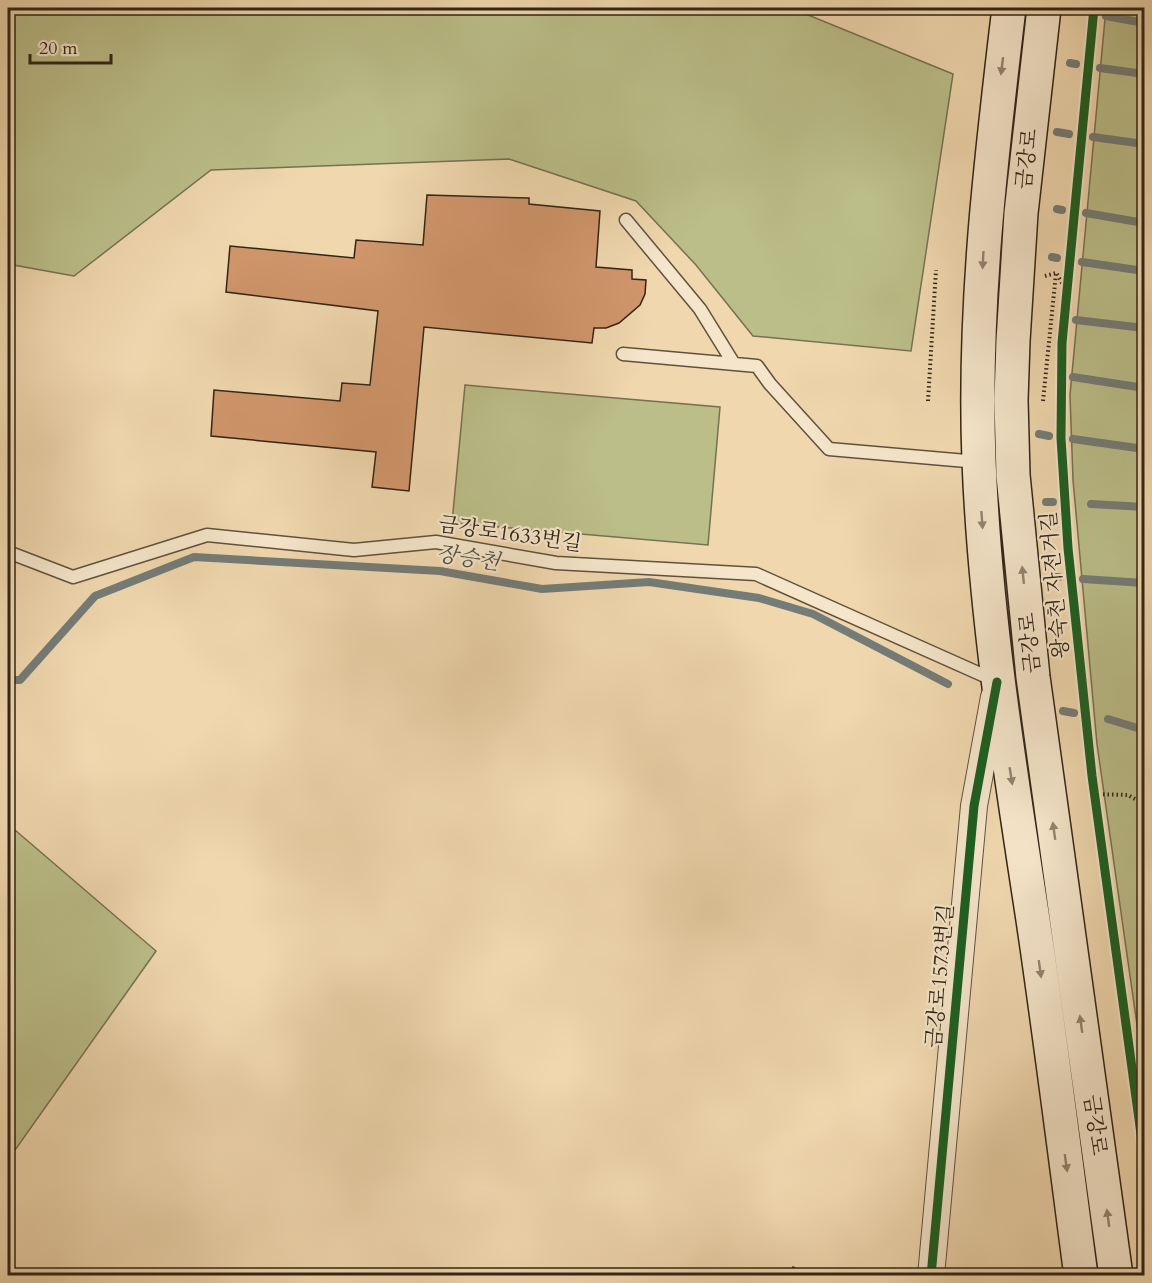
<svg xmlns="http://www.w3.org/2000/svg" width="1152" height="1283" viewBox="0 0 1152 1283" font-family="Cardo,'Noto Serif KR',serif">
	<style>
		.green { fill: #bbbe89; stroke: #767150; stroke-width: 1.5 }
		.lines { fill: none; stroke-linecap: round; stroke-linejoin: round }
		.stream { stroke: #747c77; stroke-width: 8 }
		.building { fill: #d1966b; stroke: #302417; stroke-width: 1.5 }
		.service-casing { stroke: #60513d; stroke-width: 15 }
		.minor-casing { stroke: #60513d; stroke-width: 28 }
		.secondary-casing { stroke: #302417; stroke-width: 36 }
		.path { stroke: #302417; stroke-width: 4; stroke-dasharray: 1.5 3; stroke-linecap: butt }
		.service { stroke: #f5e5ca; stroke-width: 12 }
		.minor { stroke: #f5e5ca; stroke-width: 26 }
		.secondary { stroke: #f5e5ca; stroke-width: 33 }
		.cycleway-casing { stroke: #f5e5ca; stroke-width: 13 }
		.cycleway { stroke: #1b5e20; stroke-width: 9 }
		.oneway { fill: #928470 }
		.labels { text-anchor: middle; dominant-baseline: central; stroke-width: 4.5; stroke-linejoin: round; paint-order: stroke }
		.street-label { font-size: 21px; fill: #302417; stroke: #f5e5ca }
		.water-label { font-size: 22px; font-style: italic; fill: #525047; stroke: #f5e5ca }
	</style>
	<rect width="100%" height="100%" fill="#f0d7ae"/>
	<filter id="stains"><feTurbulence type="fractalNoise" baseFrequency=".00333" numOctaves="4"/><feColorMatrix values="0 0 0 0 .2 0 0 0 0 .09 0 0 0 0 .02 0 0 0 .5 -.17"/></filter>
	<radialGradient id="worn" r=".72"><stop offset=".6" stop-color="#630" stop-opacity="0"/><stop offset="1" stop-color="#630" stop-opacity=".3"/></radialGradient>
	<path class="green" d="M8,8H791L953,74L911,351L753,336L696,265L636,201L509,159L211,170L74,276L8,264Z
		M1106,8H1144V1074L1097,744L1073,480L1070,395Z
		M465,385L720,407L708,545L452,523Z
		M8,824L156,951L8,1160Z"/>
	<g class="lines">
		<path class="stream" d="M1071,9L1082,11
			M1106,16L1144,23
			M1070,63L1076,64
			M1100,68L1144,74
			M1057,132L1069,134
			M1093,137L1144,144
			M1057,209L1062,210
			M1086,213L1144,223
			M1052,257L1057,258
			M1082,262L1144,271
			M1076,320L1144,328
			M1073,377L1144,388
			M1039,434L1049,436
			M1073,439L1144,449
			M1046,502H1053
			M1091,504L1144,507
			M1056,577H1059
			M1083,579L1144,583
			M8,680H20L95,596L194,557L440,571L542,589L649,582L759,598L813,614L948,684
			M1063,711L1074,713
			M1108,719L1144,730"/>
	</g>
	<path class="building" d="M427,195L529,198V204L600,211L596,267L632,270V279L646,280L645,294L640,305L619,323L606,328H594L592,343L424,327L409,491L372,487L376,452L211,436L214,390L340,401L342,383L370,385L378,311L226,292L230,246L354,258L356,240L423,245Z
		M793,1267L809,1276H789Z"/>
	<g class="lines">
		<g class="service-casing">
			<path id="service" d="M626,220L700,309L734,364
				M623,354L757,366L770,384L829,449L978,462
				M8,552L73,577L207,535L354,550L436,542L556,563L756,574L996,681"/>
		</g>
		<g class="minor-casing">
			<path id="minor" d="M931,1276L974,806L994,697"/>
		</g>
		<g class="secondary-casing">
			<path id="secondary" d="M1009,8C991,158 973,309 979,461C985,613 1009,763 1032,913C1050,1034 1065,1155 1081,1276
				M1044,8L1021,213L1013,341L1011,400L1013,475L1033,677L1116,1276"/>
		</g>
		<path class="path" d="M1057,274L1067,292
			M1045,276L1056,273
			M928,401L936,270
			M1043,401L1056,273
			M1094,794L1128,795L1144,804
			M1140,1123H1144"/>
		<use href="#service" class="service"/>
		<use href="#minor" class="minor"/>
		<use href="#secondary" class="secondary"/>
		<g class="cycleway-casing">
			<path id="cycleway" d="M1094,8L1062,343L1061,438L1068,548L1092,776L1144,1156
				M931,1276L974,806L997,682"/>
		</g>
		<use href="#cycleway" class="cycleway"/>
	</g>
	<defs><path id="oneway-solid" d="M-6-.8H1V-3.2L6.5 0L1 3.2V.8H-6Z" transform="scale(1.5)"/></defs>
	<g class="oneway">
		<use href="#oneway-solid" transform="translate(1002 66) rotate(97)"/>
		<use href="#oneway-solid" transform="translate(983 260) rotate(93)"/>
		<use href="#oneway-solid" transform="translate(982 520) rotate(86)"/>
		<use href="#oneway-solid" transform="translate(1023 575) rotate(-96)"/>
		<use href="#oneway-solid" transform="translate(1011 776) rotate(81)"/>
		<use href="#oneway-solid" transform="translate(1054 831) rotate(-98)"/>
		<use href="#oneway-solid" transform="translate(1040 969) rotate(82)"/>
		<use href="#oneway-solid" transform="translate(1081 1024) rotate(-98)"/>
		<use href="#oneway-solid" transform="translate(1066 1163) rotate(82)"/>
		<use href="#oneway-solid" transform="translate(1108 1218) rotate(-98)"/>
	</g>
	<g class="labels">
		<g class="street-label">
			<text transform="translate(1027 159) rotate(-84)">금강로</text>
			<text transform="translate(510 534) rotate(8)">금강로1633번길</text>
			<text transform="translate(1055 585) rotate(-95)">왕숙천 자전거길</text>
			<text transform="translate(1030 643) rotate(-96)">금강로</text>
			<text transform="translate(940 976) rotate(-85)">금강로1573번길</text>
			<text transform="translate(1095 1125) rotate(82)">금강로</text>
		</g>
		<g class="water-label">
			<text transform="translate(468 558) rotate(9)">장승천</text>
		</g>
	</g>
	<rect width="1152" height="1283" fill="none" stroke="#f0d7ae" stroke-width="30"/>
	<rect x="9" y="9" width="1134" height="1265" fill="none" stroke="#302417" stroke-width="3"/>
	<rect x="15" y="15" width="1122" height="1253" fill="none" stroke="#302417" stroke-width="1.5"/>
	<path d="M30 54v9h81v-9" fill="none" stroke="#302417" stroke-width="3"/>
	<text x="39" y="54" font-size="18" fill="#302417" stroke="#f5e5ca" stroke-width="4.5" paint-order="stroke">20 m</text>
	<rect width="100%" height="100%" filter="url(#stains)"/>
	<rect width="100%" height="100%" fill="url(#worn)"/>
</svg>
